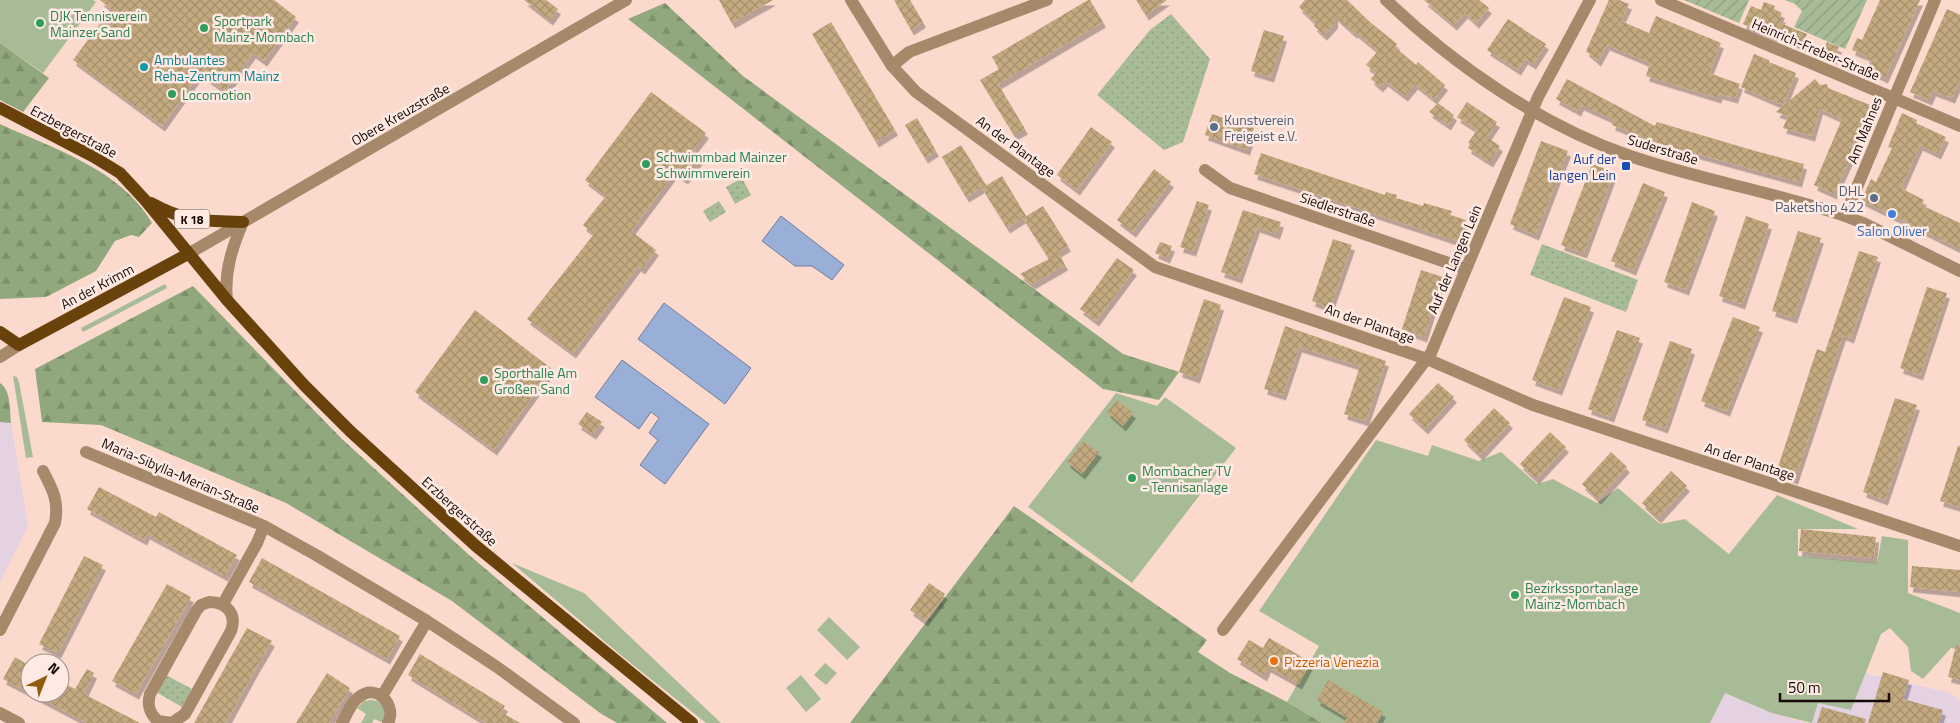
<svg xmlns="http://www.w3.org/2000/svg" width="1960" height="723" viewBox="0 0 1960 723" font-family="'Titillium Web',sans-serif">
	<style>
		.commercial { fill: #e4d2e3 }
		.grass { fill: #a7bb96 }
		.forest { fill: url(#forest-firs) }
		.park { fill: url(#park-dots) }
		.garden { fill: url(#garden-furrows) }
		.water { fill: #99afd7; stroke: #717e99 }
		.building { fill: url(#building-cross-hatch); filter: url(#shadow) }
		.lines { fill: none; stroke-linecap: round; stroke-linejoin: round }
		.minor { stroke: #a5896a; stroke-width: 12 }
		.major { stroke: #69420b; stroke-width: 12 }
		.leisure-dot { fill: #2e9e5b; stroke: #ffeae3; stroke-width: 2 }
		.culture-dot { fill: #0f9aa8; stroke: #ffeae3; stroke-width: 2 }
		.service-dot { fill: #5c6f8a; stroke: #ffeae3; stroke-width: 2 }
		.transit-dot { fill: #1a4fb4; stroke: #ffeae3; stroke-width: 2 }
		.shop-dot { fill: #3f7fe0; stroke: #ffeae3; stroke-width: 2 }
		.food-dot { fill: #e8710a; stroke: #ffeae3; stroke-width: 2 }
		.labels { text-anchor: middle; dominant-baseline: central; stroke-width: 5; stroke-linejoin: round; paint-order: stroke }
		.shield { fill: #ffeae3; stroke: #5b4d49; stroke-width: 1 }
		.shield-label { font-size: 12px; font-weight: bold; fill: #150a07 }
		.leisure-label { font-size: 14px; fill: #27864d; stroke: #ffeae3; text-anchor: start }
		.street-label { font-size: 14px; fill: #150a07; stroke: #ffeae3 }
		.culture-label { font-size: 14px; fill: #0d838f; stroke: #ffeae3; text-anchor: start }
		.service-label { font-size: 14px; fill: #4e5e75; stroke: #ffeae3; text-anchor: start }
		.transit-label { font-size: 14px; fill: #164399; stroke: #ffeae3; text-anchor: end }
		.shop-label { font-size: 14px; fill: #366cbe; stroke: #ffeae3 }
		.food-label { font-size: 14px; fill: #c56008; stroke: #ffeae3; text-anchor: start }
	</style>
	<defs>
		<pattern id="forest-firs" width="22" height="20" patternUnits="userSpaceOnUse" patternTransform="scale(1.25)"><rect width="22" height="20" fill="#91a87e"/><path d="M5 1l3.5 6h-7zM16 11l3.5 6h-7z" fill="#7c8f6b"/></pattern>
		<pattern id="park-dots" width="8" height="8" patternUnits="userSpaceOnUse" patternTransform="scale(1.25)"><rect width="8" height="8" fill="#a7bb96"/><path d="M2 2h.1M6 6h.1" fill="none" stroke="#8f9f80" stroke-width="1.8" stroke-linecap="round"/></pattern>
		<pattern id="garden-furrows" width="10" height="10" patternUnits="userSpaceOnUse" patternTransform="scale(1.25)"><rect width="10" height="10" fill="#a7bb96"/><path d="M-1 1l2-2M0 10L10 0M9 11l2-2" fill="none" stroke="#8f9f80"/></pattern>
		<pattern id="building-cross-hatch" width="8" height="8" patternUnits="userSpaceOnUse" patternTransform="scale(1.25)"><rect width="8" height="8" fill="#c3a97f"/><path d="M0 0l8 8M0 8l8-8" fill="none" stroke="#a7906c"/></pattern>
		<filter id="shadow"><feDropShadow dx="3" dy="5.5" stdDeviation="0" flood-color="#0004"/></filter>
	</defs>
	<rect width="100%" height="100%" fill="#fbdacd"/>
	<path class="commercial" d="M0,422L11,423L28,526L0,582Z
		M1865,673L1950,693L1960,701V723H1812L1818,703L1851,710Z
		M1725,693L1772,713L1807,723H1710Z"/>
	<path class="grass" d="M0,0H93L96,2L43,73L0,43Z
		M165,284L167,288L83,332L81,328Z
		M13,376L17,377L19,382L33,457L26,458Z
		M1116,393L1157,406L1165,397L1236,448L1132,583L1028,507Z
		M1376,440L1428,456L1432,445L1479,461L1501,452L1537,484L1553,479L1597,503L1618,488L1660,524L1685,519L1729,554L1777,495L1858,529H1798V556L1877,563L1882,536L1908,540V593L1960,613V650L1951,648L1923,679L1911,671L1908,647L1890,628L1881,634L1851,710L1818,703L1812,723L1772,713L1725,693L1710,723H1322L1287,702L1319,646L1259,611Z
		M512,563L584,593L721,723H706L623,657Z
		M829,617L860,647L847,660L817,630Z
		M825,663L837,673L826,685L814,675Z
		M801,675L821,699L806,712L786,688Z
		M371,700L378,701L384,707V723L374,719L372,723H361L366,714L357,708L364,701Z"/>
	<path class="forest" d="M665,3L743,76L1123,354L1179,372L1159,400L1103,389L628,19Z
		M0,43L49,78L23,112L0,100Z
		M0,124C54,149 121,169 152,223L139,237L131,235L115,241L96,271L46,297L0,299Z
		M193,286L342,439L468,554L667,723H617L600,713L452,601L286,503L101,425L42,422L35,369Z
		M0,383C11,390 10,411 11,423L0,422Z
		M1014,506L1207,640L1198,652L1230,673L1287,702L1322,723H850Z"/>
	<path class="park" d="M1171,14L1210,59L1183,142L1164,150L1097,95L1150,30Z
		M742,178L751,195L735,204L726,187Z
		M719,201L726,212L710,222L703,211Z
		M1542,244L1638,280L1626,312L1530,275Z
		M166,675L192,689L182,707L156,692Z"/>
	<path class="garden" d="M1684,0H1749L1739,23Z
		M1785,0H1867L1845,49L1794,27L1802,11L1795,4Z"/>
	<path class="water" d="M781,216L844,265L832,280L812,266H795L762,241Z
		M664,303L751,368L725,404L638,339Z
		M622,360L709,424L665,484L640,465L658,440L649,433L659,418L651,412L639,429L595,397Z"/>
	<path class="building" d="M100,0H274L296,17L264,61L253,53L225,91L200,73L162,126L73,60L111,9Z
		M524,0H546L558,9L550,20Z
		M719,0H773L732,23Z
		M894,0H910L923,22L911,30Z
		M1088,0H1090L1103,22L998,84L1025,129L1014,135L980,80L999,69L992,57Z
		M1136,0H1167L1146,15Z
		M1305,0H1347L1370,22L1397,44L1395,47L1416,65L1418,62L1445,85L1434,99L1415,84L1405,96L1385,81L1380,87L1371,79L1376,73L1366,65L1378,51L1355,32L1354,33L1335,16V23L1324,35L1314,26L1316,23L1299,7Z
		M1424,0H1479L1489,8L1476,23L1465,13L1454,25Z
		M1609,0H1619L1629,4L1621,21L1649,33L1656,16L1721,43L1709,73L1740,84L1735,98L1720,94L1718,98L1646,76L1650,63L1607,45L1598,61L1586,51Z
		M1880,0H1920L1885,78L1868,70L1872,61L1866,58L1867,56L1852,50L1857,38L1862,40Z
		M1764,2L1775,6L1774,9L1782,13L1780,17H1783L1780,23L1807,34L1802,46L1776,34L1774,37L1743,24L1751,6L1761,10Z
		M1947,9L1960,15V80L1952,98L1933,91L1929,100L1910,92Z
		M1508,19L1546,44L1533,64L1525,59L1518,70L1487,50Z
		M831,22L895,130L876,142L812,34Z
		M1264,30L1284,36L1271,77L1251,71Z
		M1827,42L1839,47L1834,59L1822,54Z
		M1754,54L1769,60V62L1796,73L1783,105L1741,87Z
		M1567,79L1655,126L1657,122L1752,150L1804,164L1799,182L1661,144L1612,125L1614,120L1581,105L1578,111L1556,99Z
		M1815,79L1820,85L1827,84L1828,88L1870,105L1851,148L1854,150L1834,194L1814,185L1842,119L1820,109L1812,136L1783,128L1788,116L1776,112Z
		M651,92L706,133L693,150L702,156L685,179L675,172L631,231L656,250L642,269L638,266L573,353L527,319L594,234L583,225L606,196L585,180Z
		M1467,102L1497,122L1487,137L1500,146L1490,162L1468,148L1470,144L1468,143L1477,130L1457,117Z
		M1438,103L1454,115L1448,125L1429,112Z
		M1902,113L1917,120L1916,123L1946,137L1938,154L1920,145L1901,188L1924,200L1921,205L1960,223V249L1861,200L1871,179L1876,182L1892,148L1888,147Z
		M1212,114L1254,128L1247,150L1205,135Z
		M917,118L936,151L925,158L905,125Z
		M1091,127L1112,142L1077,190L1057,175Z
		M1541,141L1568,151L1536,235L1510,224Z
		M961,145L986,185L966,197L942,157Z
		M1261,153L1385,195L1386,192L1397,195L1396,198L1423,206L1424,203L1452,211L1450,215L1466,220L1460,242L1254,174Z
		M1592,164L1614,172L1584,253L1561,245Z
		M1154,169L1171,182L1133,232L1117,220Z
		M1002,176L1026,216L1007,228L982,188Z
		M1643,183L1665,192L1633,270L1611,261Z
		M1197,201L1209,205L1193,251L1180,247Z
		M1692,202L1715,211L1686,290L1664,282Z
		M1043,206L1068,246L1058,252L1065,265L1032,284L1020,274L1049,259L1023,218Z
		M1243,210L1281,222L1277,234L1257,227L1239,278L1221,272Z
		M1746,216L1769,224L1742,304L1719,296Z
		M1798,231L1821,238L1794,318L1772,311Z
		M1333,239L1352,245L1330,308L1312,301Z
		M1160,242L1172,246L1167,258L1155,253Z
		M1859,251L1878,257L1851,338L1843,335L1795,479L1776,473L1817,349L1825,352Z
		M1117,258L1134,270L1096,321L1080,309Z
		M1421,270L1443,277L1424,337L1402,329Z
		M1927,287L1947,293L1920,375L1900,368Z
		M1564,297L1591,307L1559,390L1532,380Z
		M1204,299L1221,305L1197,378L1179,372Z
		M475,310L552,369L494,450L415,392Z
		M1733,317L1760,327L1727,411L1701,401Z
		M1285,326L1386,361L1366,421L1344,414L1360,366L1299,347L1283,395L1264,389Z
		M1617,330L1640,338L1611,417L1588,409Z
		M1670,341L1692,349L1665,428L1642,420Z
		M1438,383L1454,397L1425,429L1409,414Z
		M1895,398L1917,405L1885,500L1863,492Z
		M1117,400L1133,413L1123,426L1107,412Z
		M1494,408L1510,423L1480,455L1464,440Z
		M587,412L602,422L593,434L578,424Z
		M1550,432L1566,447L1536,479L1520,464Z
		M1083,441L1099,452L1082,474L1067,462Z
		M1958,446H1960V507L1940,501Z
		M1611,452L1627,467L1598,499L1582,484Z
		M1671,471L1687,486L1658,518L1642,503Z
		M99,487L156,517L159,512L237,555L225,576L147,534L144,540L87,509Z
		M1801,529L1876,537L1874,558L1799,551Z
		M84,556L103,565L58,653L39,644Z
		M262,558L400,636L387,659L249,582Z
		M1912,566L1960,570V592L1910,587Z
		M929,583L945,594L925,621L910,610Z
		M167,584L191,597L136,694L112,681Z
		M247,628L272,641L255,670L226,723H194Z
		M1269,638L1311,662L1299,684L1268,667L1264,676L1237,659L1249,640L1263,648Z
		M1956,645H1960V680L1948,677Z
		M420,654L505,706L501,712L520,723H486L408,675Z
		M15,657L30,666V693L3,679Z
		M87,669L94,673L84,694L140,723H87L30,693H60V681L75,689Z
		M1883,672L1909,680L1903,699L1943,710L1939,723H1868Z
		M327,673L350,688L329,723H296Z
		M1328,680L1383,712L1377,723H1344L1347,718L1317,700Z
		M1822,707L1866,719L1865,723H1817Z"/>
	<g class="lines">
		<path class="minor" d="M851,0L892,66L916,92L1155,267L1427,359L1533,405L1960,546
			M1386,0C1455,66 1539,124 1630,156C1700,180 1775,192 1845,216L1863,223L1960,271
			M1661,0L1960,126
			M892,66L909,52L1047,0
			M1205,170L1230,188L1466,269
			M1845,216L1935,0
			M188,254L626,0
			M227,300C224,272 232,248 243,222
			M0,357L19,345
			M86,452L264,526L316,555L427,621L497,667L574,723
			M209,602C227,602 237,614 231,631L185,714L172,723L158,721C149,713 147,705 150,694L196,611L201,605Z
			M223,604L257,543L264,526
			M0,630L55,523C59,501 53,490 43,471
			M1223,630L1431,353L1538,97L1590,0
			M382,696L427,621
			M0,713L19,723
			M342,723C347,715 351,702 359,697C377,683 397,705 388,723"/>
		<path class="major" d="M0,108L94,157L120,173L145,200L227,300L304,385L350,431L476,546L692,723
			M151,203C185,222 205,221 243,222
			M0,332L19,345L188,254"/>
	</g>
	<g class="leisure-dot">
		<circle cx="40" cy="23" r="5"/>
		<circle cx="204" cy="28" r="5"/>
		<circle cx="172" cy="94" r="5"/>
		<circle cx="646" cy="164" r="5"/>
		<circle cx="484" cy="380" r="5"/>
		<circle cx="1132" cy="478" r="5"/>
		<circle cx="1515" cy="595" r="5"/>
	</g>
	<circle class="culture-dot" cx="144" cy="67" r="5"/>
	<g class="service-dot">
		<circle cx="1214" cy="127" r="5"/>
		<circle cx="1874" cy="198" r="5"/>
	</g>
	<rect class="transit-dot" x="1621" y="161" width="10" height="10" rx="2.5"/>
	<circle class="shop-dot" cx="1892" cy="214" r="5"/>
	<circle class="food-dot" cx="1274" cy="661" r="5"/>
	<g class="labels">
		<rect class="shield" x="174.5" y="209.5" width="35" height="19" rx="4"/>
		<g class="shield-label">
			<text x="192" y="219">K 18</text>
		</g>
		<g class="leisure-label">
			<text x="50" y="15">DJK Tennisverein<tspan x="50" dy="16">Mainzer Sand</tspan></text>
			<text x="214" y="20">Sportpark<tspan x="214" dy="16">Mainz-Mombach</tspan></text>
			<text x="182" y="94">Locomotion</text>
			<text x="656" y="156">Schwimmbad Mainzer<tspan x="656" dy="16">Schwimmverein</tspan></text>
			<text x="494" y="372">Sporthalle Am<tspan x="494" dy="16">Großen Sand</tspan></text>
			<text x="1142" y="470">Mombacher TV<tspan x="1142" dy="16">- Tennisanlage</tspan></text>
			<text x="1525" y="587">Bezirkssportanlage<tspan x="1525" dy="16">Mainz-Mombach</tspan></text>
		</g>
		<g class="street-label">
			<text transform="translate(1816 49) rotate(23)">Heinrich-Freber-Straße</text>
			<text transform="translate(400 114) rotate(-30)">Obere Kreuzstraße</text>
			<text transform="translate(1864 130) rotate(-68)">Am Mahnes</text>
			<text transform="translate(74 131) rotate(28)">Erzbergerstraße</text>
			<text transform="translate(1016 146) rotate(36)">An der Plantage</text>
			<text transform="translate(1663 149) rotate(17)">Suderstraße</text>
			<text transform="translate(1338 209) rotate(19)">Siedlerstraße</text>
			<text transform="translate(1454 259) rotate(-67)">Auf der Langen Lein</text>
			<text transform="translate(97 286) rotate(-28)">An der Krimm</text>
			<text transform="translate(1370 323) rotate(19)">An der Plantage</text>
			<text transform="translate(1750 461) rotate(18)">An der Plantage</text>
			<text transform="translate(181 475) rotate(23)">Maria-Sibylla-Merian-Straße</text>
			<text transform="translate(460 511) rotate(42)">Erzbergerstraße</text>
		</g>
		<g class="culture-label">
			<text x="154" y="59">Ambulantes<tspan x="154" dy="16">Reha-Zentrum Mainz</tspan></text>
		</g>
		<g class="service-label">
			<text x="1224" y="119">Kunstverein<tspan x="1224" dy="16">Freigeist e.V.</tspan></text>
			<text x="1864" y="190" text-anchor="end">DHL<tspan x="1864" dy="16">Paketshop 422</tspan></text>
		</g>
		<g class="transit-label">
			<text x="1616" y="158">Auf der<tspan x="1616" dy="16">langen Lein</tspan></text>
		</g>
		<g class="shop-label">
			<text x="1892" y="230">Salon Oliver</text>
		</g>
		<g class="food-label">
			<text x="1284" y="661">Pizzeria Venezia</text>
		</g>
	</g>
	<g transform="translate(45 678) rotate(43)"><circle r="24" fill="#ffeae3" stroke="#a1908b"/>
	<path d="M0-4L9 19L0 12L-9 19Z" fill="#905c0e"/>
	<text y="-8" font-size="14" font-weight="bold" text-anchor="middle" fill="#150a07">N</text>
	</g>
	<path d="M1780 693v8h109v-8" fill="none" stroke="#150a07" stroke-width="2.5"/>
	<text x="1788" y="693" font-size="15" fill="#150a07" stroke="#ffeae3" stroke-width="4" paint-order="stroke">50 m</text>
</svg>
